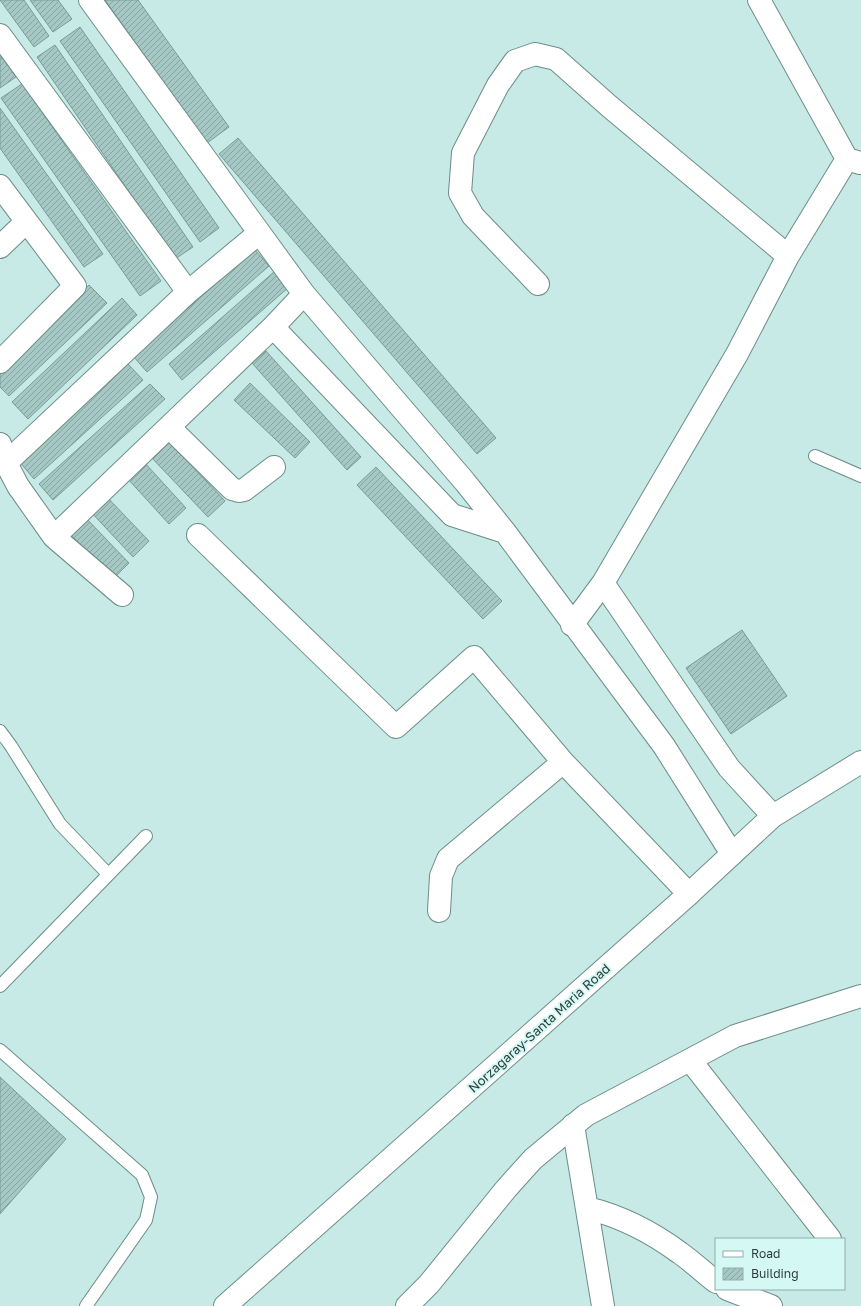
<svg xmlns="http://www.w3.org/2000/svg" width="861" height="1306" viewBox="0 0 861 1306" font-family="'Golos Text',sans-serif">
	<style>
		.building { fill: url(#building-hatch); stroke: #7a9b98 }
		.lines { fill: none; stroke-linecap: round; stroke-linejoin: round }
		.service-casing { stroke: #6c8d89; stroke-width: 14 }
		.minor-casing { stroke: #6c8d89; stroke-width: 24 }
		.primary-casing { stroke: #6c8d89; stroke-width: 24 }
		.service { stroke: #fff; stroke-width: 12 }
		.minor { stroke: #fff; stroke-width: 22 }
		.primary { stroke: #fff; stroke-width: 22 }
		.labels { text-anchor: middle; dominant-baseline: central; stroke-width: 4; stroke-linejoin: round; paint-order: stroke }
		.street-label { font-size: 13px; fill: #2e3c3a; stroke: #d4f8f4 }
	</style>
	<defs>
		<pattern id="building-hatch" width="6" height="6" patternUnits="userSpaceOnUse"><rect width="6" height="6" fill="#a6c8c4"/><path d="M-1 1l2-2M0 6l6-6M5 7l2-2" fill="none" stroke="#88a4a0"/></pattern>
	</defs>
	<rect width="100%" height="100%" fill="#c7eae6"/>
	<path class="building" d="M0,0H24L49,36L34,47Z
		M30,0H58L72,19L53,32Z
		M105,0H138L229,127L207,143Z
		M80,27L219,228L200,242L60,41Z
		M55,45L193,247L175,259L37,57Z
		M0,55L16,77L0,88Z
		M22,84L161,281L140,296L1,98Z
		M0,108L103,254L84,267L0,148Z
		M238,138L496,438L477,454L219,154Z
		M255,250L269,266L147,372L133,356Z
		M275,271L289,287L182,380L169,364Z
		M89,285L107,303L9,396L0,387V371Z
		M122,298L137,315L28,419L12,402Z
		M266,351L361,457L347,470L252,363Z
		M126,362L143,380L34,479L18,460Z
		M250,383L310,442L295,458L234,400Z
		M150,384L165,399L53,500L39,484Z
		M167,440L225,501L208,517L150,456Z
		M144,462L186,508L169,524L127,478Z
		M376,467L502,601L483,619L357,485Z
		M106,496L149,541L133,557L90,511Z
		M84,516L129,563L113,579L68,532Z
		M742,630L787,696L731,734L686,668Z
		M0,1077L66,1139L0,1214Z"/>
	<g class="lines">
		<g class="service-casing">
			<path id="service" d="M815,456L861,476
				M0,731L11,746L60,824L108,874
				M0,986L146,836
				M0,1050L142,1175L151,1197L146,1220L86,1306"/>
		</g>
		<g class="minor-casing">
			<path id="minor" d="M90,0L304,294L465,482L505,532L664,746L732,854
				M759,0L847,159L860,163
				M0,35L188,292
				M0,186L75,286L0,362
				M0,247L26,222
				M538,284L473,216L460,193L463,153L498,85L515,61L535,54L556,59L609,106L788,256
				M273,327L452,515L505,532
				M169,427L232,489L239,491L244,490L274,467
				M0,444L6,463L18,486L54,537L122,595
				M6,463L188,292L259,233
				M198,535L396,727L474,657L563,762L689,894
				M54,537L273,327L304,294
				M603,583L729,768L773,816
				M572,625L603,583L737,354L788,256L847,159
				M439,911L441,876L448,859L563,762
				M690,1060L830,1239
				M573,1125L603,1306
				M587,1208C620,1216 653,1233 680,1253C693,1262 704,1273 716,1282
				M727,1289L771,1306
				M407,1306L429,1284L506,1189L533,1159L586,1115L735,1036L861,996"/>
		</g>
		<g class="primary-casing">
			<path id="primary" d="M225,1306L689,894L773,816L861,762"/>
		</g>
		<use href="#service" class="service"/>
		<use href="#minor" class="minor"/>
		<use href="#primary" class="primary"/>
	</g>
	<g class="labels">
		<g class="street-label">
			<text transform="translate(539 1028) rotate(-42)">Norzagaray-Santa Maria Road</text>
		</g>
	</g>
	<rect x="715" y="1238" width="130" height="52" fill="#d4f8f4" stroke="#92adaa"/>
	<rect x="723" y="1251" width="20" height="6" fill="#ffffff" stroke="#92adaa"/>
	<text x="751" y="1258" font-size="12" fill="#2e3c3a">Road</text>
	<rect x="723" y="1268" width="20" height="12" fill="url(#building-hatch)" stroke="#92adaa"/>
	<text x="751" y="1278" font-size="12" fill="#2e3c3a">Building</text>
</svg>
